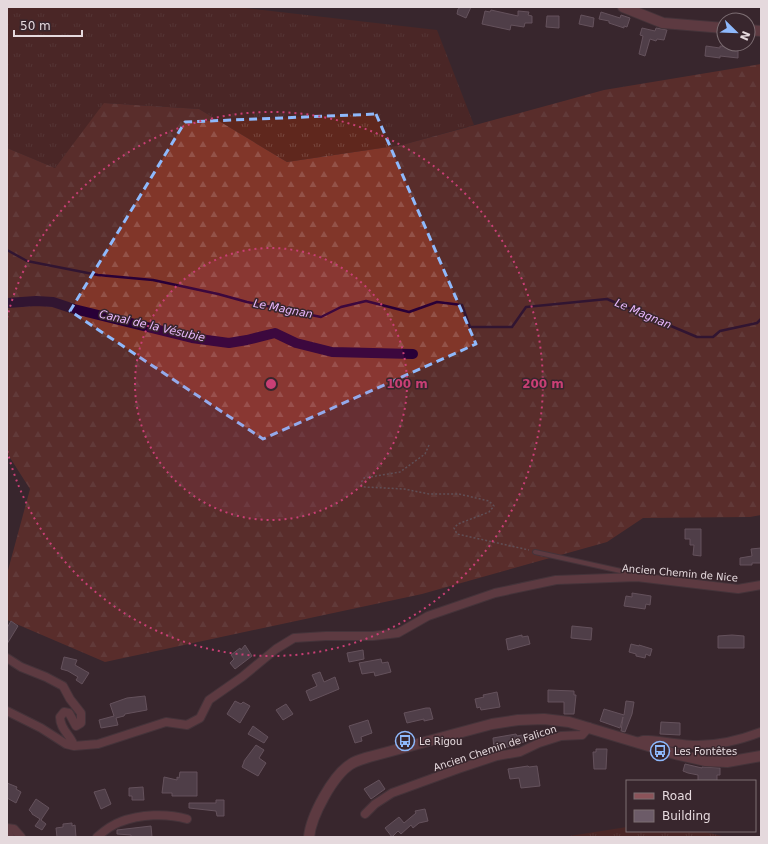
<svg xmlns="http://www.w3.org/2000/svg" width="768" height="844" viewBox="0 0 768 844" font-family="'DejaVu Sans',sans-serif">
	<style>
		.grass { fill: url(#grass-tufts) }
		.forest { fill: url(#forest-firs) }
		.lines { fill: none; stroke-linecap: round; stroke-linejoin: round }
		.stream { stroke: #290037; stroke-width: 2.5 }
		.canal { stroke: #290037; stroke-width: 10 }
		.building { fill: #6c5b68; stroke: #998694 }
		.service-casing { stroke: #544349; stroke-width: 6 }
		.minor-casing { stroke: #544349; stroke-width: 10 }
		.tertiary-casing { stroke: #544349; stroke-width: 12 }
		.path { stroke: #908187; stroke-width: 1.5; stroke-dasharray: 2 2; stroke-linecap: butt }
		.service { stroke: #8b5359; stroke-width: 4 }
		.minor { stroke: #8b5359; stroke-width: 8 }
		.tertiary { stroke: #8b5359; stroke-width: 10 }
		.marked { fill: none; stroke: #8eb9fc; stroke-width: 3; stroke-dasharray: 8 5; stroke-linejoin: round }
		.ring { fill: none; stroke: #c93f75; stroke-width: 2; stroke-dasharray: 2 4 }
		.labels { text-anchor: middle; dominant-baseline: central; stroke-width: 3; stroke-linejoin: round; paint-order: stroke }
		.street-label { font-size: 10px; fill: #e5d9dd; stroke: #38262d }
		.poi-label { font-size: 10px; fill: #e5d9dd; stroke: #38262d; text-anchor: start }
		.water-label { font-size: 11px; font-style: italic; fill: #eab8fe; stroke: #38262d }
		.centre { fill: #c93f75; stroke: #38262d; stroke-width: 2 }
		.ring-label { font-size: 12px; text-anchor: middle; font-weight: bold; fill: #c93f75; stroke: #38262d; stroke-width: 3; stroke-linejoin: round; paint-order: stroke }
	</style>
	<defs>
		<pattern id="grass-tufts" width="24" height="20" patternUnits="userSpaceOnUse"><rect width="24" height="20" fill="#5f271d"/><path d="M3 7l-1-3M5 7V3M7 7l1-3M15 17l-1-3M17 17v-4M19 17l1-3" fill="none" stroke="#76463d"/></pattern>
		<pattern id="forest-firs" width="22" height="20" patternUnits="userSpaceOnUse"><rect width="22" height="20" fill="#813629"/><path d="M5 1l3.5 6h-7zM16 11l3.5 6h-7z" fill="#935248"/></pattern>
	</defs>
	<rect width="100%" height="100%" fill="#38262d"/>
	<path class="grass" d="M7,7H237L437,30L474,125L402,145L287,162L199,109L105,103L55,168L7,148Z
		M627,827V831H702L726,837H563Z"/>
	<path class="forest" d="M761,64V515L750,517L643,518L607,542L422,594L105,662L7,620V574L30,489L7,453V148L55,168L104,103L199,109L287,162L402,145L604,90Z"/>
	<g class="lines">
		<path class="stream" d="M7,250L27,261L98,275L153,280L218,294L247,302L321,317L341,307L366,301L409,312L437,302L462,305L470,327H512L526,307L607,299L697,337H713L720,331L757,323L761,319"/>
		<path class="canal" d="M7,303L36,301L53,302L74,309L192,338L229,343L247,340L275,333L296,343L332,352L413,354"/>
	</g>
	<path class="building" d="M461,7H471L466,18L457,14L458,9Z
		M491,10L518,16V11L529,12L528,15L532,16V23H525L524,27L511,25L510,30L482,24L485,11L490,12Z
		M601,12L620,18L621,15L630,18L627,27L624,26V28L609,23V21L599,19Z
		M581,15L594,18L593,27L579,24Z
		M547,16H559V28L546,27Z
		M642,28L655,31L656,28L667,30L664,40L657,39L656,41L650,39L645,56L639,54L643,36L640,35Z
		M706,46L720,48V46L738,47V58L720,56V58L705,56Z
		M685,529H701V556L693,555L694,545H690V539H685Z
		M761,548V563H752V565H740V558L752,556L751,549Z
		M632,593L651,596L650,605L646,604L645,609L624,606L626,596L632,597Z
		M11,621L18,626L7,644V628Z
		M572,626L592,628L591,640L571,638Z
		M522,635V637L528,636L530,644L508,650L506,639Z
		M732,635L744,636V648H718V636Z
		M631,644L639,646V645L652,649L650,656L646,654L645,658L636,656V654L629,652Z
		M245,645L252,656L235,669L230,663L234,659L231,655L240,648L241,650Z
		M363,650L364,659L349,662L347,653Z
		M64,657L77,660L75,665L89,673L82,684L76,680L78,677L68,671L61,669Z
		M381,659L382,663L388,662L391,672L375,676L374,672L362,674L359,663Z
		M320,672L324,682L335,677L339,689L310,701L306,691L317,686L312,675Z
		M548,690L574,691V695H576L574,714H564V702H548Z
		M497,692L500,707L481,710L480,707L477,708L475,699L484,697L483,695Z
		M145,696L147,710L125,714L124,716L116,718L118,725L101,728L99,720L114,716L110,704L127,698Z
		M235,701L241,704L243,702L250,706L240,723L227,714Z
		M626,701L634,702L632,714L625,732L621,731L623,717L620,728L600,721L604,709L624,715Z
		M286,704L293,714L283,720L276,710Z
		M426,708H430L433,719L424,721V719L407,723L404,713Z
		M368,720L372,733L361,737L362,741L355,743L349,726Z
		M661,722L680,723V735L660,734Z
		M253,726L268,737L264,743L248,734Z
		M516,734L517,736L522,735L524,742L519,743L520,745L494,749L493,738Z
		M256,745L264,750L259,758L266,763L258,776L242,767L244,762V761Z
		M596,749H607L606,769H594L593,752H596Z
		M685,764L702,768V767L720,768V775H717V781H698V775L688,773L683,771Z
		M528,766L529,767L537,766L540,786L521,788L519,778L510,779L508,769Z
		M180,772H197V796H172V793H162L164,777L177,780V777L179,778Z
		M379,780L385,789L371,799L364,789Z
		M7,783L17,787L16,789L21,792L16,803L7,798Z
		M143,787L144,800H132V796H129V788Z
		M105,789L111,804L101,809L94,792Z
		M36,799L49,808L41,820L46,824L42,830L35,826L40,819L32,814V813L29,810Z
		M216,800H224V816H217L216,811L189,808V803H216Z
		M425,809L428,821L419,823L413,828L411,825L401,834L398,831L392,837L385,828L399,817L404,823L416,813L415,811Z
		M72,823V826L75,825L76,837H57L56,828L63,827V824Z
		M151,826L152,837H131V835L117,834V830Z"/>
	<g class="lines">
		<g class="service-casing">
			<path id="service" d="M535,552L630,573L635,576"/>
		</g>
		<g class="minor-casing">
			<path id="minor" d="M7,658L21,667L46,677L63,686L70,699L81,713V723L76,726L69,713L64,712L60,717C60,730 71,735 74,746
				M7,711L41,728L66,744L74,746L98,744L166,722L187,725L200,718L209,700L242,677L276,649L294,638L326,636H373L398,633L428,616L495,593L556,580L637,577L738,589L761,585
				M637,742L643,740H648C665,741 681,745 698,745C720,745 740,740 761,732
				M365,814L375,804L392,793L458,769L497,756L520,752L539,743L561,736L582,735L589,727
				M7,828L14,829L21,837
				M97,837C104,831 111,825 120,822C140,814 167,813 187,819"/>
		</g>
		<g class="tertiary-casing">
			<path id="tertiary" d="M623,7L663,23L724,28
				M748,30L761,31
				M7,833L9,837
				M309,837C311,816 333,775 351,764C357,760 363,759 369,757L492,724L518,720L544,719L569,722L675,754L706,761L727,762L761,756"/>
		</g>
		<path class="path" d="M429,445L425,454L400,472L364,478L361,483L362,486L365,487L404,489L429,494H459L489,501L494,506L489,512L458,524L454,528L457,534L529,550"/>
		<use href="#service" class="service"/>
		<use href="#minor" class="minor"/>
		<use href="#tertiary" class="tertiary"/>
	</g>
	<path d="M0 0H768V844H0ZM376,114L476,344L263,439L70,311L185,122Z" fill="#38262d" fill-opacity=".55" fill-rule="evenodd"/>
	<path class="marked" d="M376,114L476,344L263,439L70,311L185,122Z"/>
	<circle cx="271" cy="384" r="136" fill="#c93f75" fill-opacity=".12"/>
	<g class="ring">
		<circle cx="271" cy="384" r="136"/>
		<path d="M7 318A272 272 0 1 1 7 450"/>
	</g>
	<defs>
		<g id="bus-ring" transform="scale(1)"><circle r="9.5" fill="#38262d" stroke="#8eb9fc" stroke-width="1.5"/><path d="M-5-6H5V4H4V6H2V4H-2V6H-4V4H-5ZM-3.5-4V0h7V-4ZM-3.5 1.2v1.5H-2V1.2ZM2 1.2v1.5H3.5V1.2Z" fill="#8eb9fc"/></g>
	</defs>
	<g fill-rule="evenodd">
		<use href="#bus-ring" x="405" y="741"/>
		<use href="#bus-ring" x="660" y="751"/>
	</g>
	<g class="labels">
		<g class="street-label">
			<text transform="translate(680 573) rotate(5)">Ancien Chemin de Nice</text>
			<text transform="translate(495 748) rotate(-18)">Ancien Chemin de Falicon</text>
		</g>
		<g class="poi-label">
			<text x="419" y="741">Le Rigou</text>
			<text x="674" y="751">Les Fontêtes</text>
		</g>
		<g class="water-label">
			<text transform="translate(283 309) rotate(11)">Le Magnan</text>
			<text transform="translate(643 314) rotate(23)">Le Magnan</text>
			<text transform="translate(152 326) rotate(13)">Canal de la Vésubie</text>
		</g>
	</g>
	<circle cx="271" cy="384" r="6" class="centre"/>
	<g class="ring-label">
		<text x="407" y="388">100 m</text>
		<text x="543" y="388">200 m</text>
	</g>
	<rect width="768" height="844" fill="none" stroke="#e5d9dd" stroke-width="16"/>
	<rect x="626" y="780" width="130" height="52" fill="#38262d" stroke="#7d6e73"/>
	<rect x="634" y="793" width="20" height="6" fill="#8b5359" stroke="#7d6e73"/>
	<text x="662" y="800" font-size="12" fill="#e5d9dd">Road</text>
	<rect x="634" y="810" width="20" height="12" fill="#6c5b68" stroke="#7d6e73"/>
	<text x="662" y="820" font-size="12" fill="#e5d9dd">Building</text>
	<g transform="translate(736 32) rotate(113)"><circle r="19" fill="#38262d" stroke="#7d6e73"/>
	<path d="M0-3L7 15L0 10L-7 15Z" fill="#8eb9fc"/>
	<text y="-6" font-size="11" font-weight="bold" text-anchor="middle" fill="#e5d9dd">N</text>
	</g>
	<path d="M14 30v6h68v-6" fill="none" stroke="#e5d9dd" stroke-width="2"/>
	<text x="20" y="30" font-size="12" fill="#e5d9dd" stroke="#38262d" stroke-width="3" paint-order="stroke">50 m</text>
</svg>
